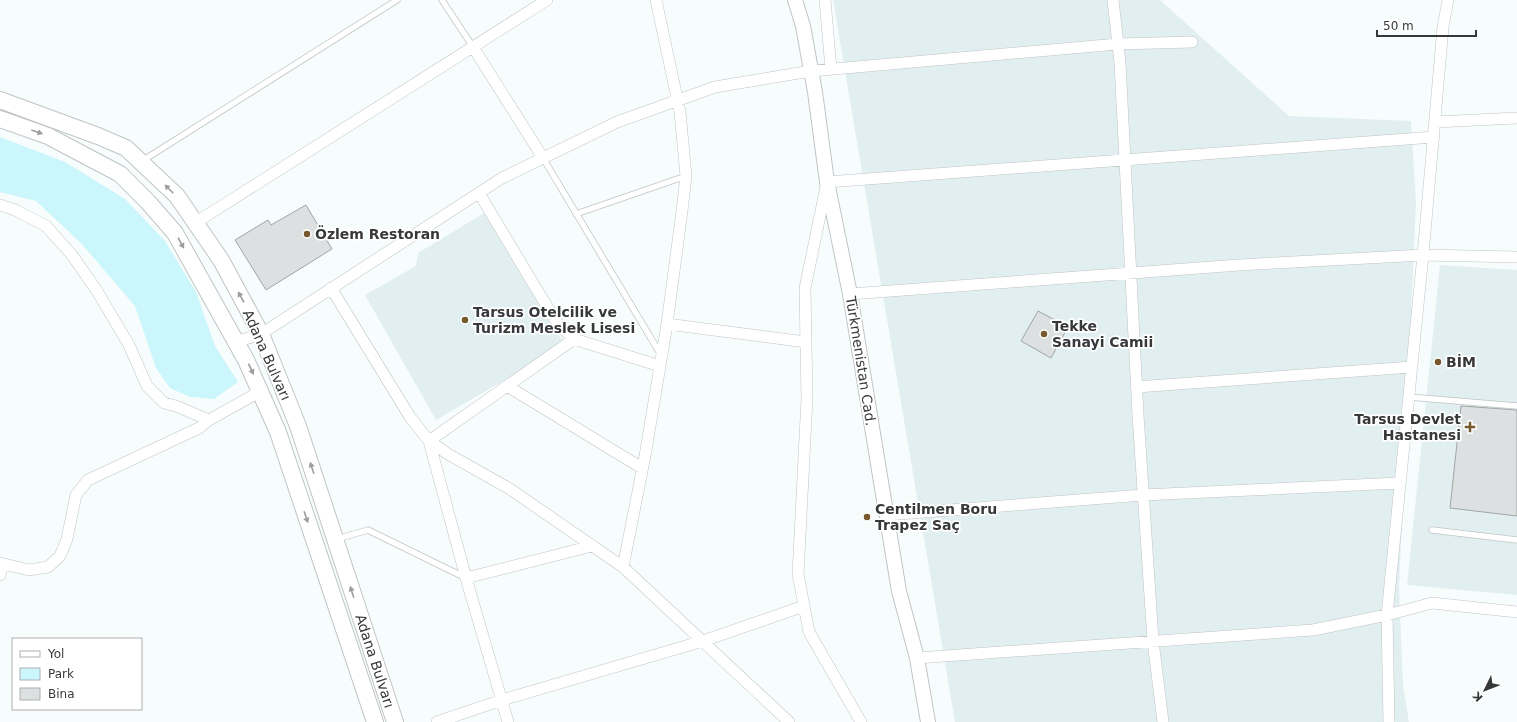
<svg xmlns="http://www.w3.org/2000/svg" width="1517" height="722" viewBox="0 0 1517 722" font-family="'DejaVu Sans',sans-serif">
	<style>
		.built { fill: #e2eff1 }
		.green { fill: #cbf6fb }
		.building { fill: #dce0e0; stroke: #a1a5a6 }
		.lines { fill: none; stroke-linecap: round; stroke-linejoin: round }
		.service-casing { stroke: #c0c4c5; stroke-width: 7 }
		.minor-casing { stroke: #c0c4c5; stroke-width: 12 }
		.tertiary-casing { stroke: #c0c4c5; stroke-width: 16 }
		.secondary-casing { stroke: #c0c4c5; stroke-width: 18 }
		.service { stroke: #fff; stroke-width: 5.5 }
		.minor { stroke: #fff; stroke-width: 11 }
		.tertiary { stroke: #fff; stroke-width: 14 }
		.secondary { stroke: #fff; stroke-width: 16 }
		.oneway { fill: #9b9c9c }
		.poi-dot { fill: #76592d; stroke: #fff; stroke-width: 1.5 }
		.labels { text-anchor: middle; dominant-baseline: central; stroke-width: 3.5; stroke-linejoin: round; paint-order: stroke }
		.poi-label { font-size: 14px; font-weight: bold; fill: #373839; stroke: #fff; text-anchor: start }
		.street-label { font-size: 14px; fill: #373839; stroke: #fff }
	</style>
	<rect width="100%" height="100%" fill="#f7fcfc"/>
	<path class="built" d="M833,0H1160L1289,116L1411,121L1416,204L1399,587L1403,685L1409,722H955Z
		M489,210L565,345L436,420L365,295L416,266L418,253Z
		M1440,265L1517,270V595L1407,585Z"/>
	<path class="green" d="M0,137L65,162L125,199L165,241L196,292L215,346L238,382L214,399L190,397L170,388L156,368L135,306L81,243L36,201L0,192Z"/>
	<path class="building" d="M306,205L332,249L266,290L235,240L268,220L271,225Z
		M1038,311L1068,327L1051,358L1021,341Z
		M1461,406L1517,410V516L1450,508Z"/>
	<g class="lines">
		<g class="service-casing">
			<path id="service" d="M442,0L473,47
				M543,158L661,355
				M142,161L397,0
				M576,214L686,176
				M1409,397L1517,406
				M1432,530L1517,540
				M337,539L368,530L466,578"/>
		</g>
		<g class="minor-casing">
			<path id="minor" d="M825,0L831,69
				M1113,0L1120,63L1138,415L1153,641L1163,722
				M473,47L543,158
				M1435,122L1517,118
				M479,193L537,290L558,324L574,339L660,366
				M0,205L15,210L46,226L72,255L97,291L129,345L147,386L164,403L176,406L209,420
				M195,223L547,0
				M331,288L410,417L429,441L448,454L510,489L623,567L789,722
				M850,294L1239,265L1423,255L1517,257
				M667,324L806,342
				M236,342L261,334L502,178L617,122L715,87L811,71L1118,44L1192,42
				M507,386L642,468
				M1136,387L1412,367
				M886,515L1143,495L1400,483
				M0,563L29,570L48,567L60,556L67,539L76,495L88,480L199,428L209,420L261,391
				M623,567L645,456L667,324L682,211L686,176L680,112L656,0
				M0,575L3,564
				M466,578L592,546
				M917,658L1313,630L1387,615L1432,603L1517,612
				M437,722L502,700L703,641L804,606
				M508,722L466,578L429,441L574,339
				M861,722L809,632L798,574L807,399L805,288L827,182L1434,137
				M1389,722L1387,615L1423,255L1443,27L1448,0"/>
		</g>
		<g class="tertiary-casing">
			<path id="tertiary" d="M795,0L803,26L815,92L827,182L850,294L899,591L917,658L928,722"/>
		</g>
		<g class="secondary-casing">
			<path id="secondary" d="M0,100L98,136L126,148L177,196L221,260L261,334L298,426L395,722
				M0,119L48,136L120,174L148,202L175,233L246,360L278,432L375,722"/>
		</g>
		<use href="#service" class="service"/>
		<use href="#minor" class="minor"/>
		<use href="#tertiary" class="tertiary"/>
		<use href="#secondary" class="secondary"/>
	</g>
	<defs><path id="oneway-solid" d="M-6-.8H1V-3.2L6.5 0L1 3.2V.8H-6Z"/></defs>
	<g class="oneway">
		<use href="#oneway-solid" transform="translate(37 132) rotate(19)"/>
		<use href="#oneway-solid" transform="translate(169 189) rotate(-135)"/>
		<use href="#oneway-solid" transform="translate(181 243) rotate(61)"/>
		<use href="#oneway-solid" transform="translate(241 297) rotate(-119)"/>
		<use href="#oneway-solid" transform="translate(251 369) rotate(65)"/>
		<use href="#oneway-solid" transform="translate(312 468) rotate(-108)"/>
		<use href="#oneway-solid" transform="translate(306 517) rotate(71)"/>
		<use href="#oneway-solid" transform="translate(352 592) rotate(-108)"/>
	</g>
	<g class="poi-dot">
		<circle cx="307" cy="234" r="4"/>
		<circle cx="465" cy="320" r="4"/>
		<circle cx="1044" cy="334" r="4"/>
		<circle cx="1438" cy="362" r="4"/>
		<path d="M1468 421h4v4h4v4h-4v4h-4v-4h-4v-4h4z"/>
		<circle cx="867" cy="517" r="4"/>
	</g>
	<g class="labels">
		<g class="poi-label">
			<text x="315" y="234">Özlem Restoran</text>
			<text x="473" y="312">Tarsus Otelcilik ve<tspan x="473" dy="16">Turizm Meslek Lisesi</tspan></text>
			<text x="1052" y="326">Tekke<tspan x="1052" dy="16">Sanayi Camii</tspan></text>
			<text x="1446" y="362">BİM</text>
			<text x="1461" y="419" text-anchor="end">Tarsus Devlet<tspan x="1461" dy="16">Hastanesi</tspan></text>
			<text x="875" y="509">Centilmen Boru<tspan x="875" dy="16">Trapez Saç</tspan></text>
		</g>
		<g class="street-label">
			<text transform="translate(267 355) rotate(66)">Adana Bulvarı</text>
			<text transform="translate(861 361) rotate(81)">Türkmenistan Cad.</text>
			<text transform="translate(375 661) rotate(72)">Adana Bulvarı</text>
		</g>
	</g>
	<rect x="12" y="638" width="130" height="72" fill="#ffffff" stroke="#afafb0"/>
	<rect x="20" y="651" width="20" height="6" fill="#ffffff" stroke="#afafb0"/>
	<text x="48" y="658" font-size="12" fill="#373839">Yol</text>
	<rect x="20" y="668" width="20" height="12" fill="#cbf6fb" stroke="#afafb0"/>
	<text x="48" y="678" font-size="12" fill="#373839">Park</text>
	<rect x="20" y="688" width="20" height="12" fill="#dce0e0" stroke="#afafb0"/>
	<text x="48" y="698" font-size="12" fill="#373839">Bina</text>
	<g transform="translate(1485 690) rotate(227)" stroke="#ffffff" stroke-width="3" paint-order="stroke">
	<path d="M0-3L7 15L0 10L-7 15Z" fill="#373839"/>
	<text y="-6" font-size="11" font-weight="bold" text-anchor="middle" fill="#373839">K</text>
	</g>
	<path d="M1377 30v6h99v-6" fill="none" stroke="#373839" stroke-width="2"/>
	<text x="1383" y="30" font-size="12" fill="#373839" stroke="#ffffff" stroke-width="3" paint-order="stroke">50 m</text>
</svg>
